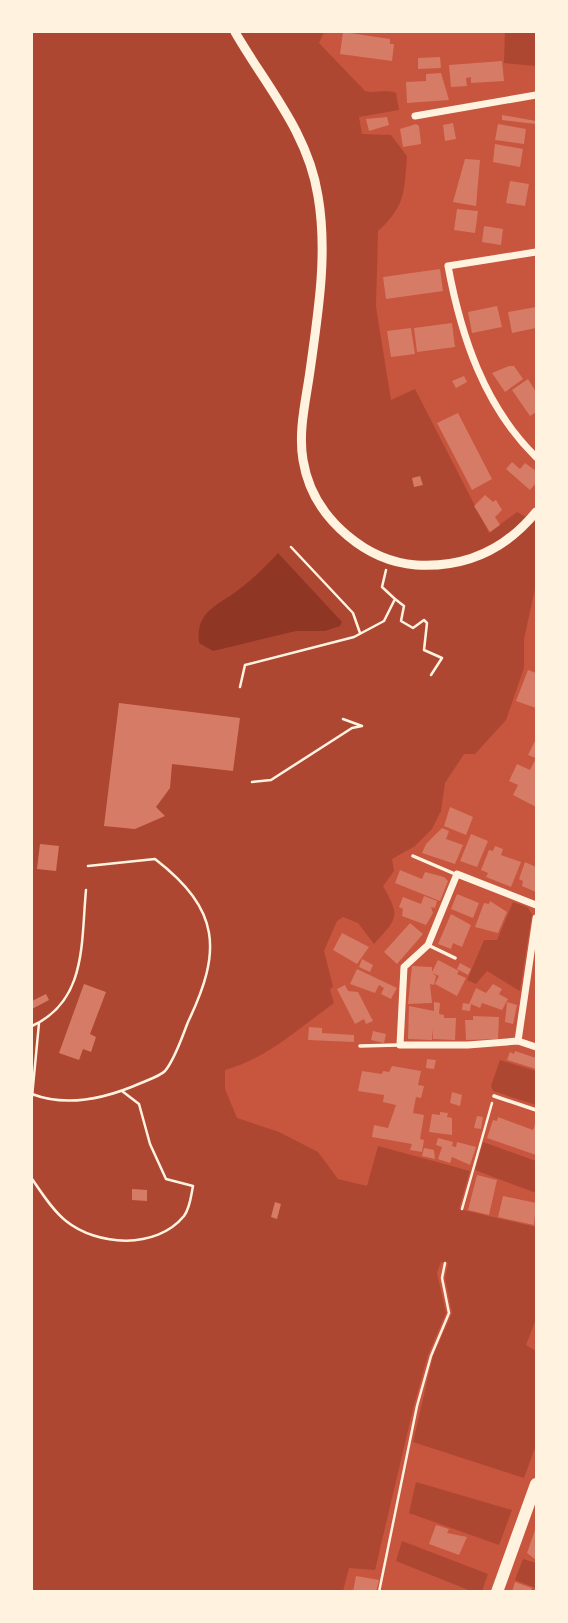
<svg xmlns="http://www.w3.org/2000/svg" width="568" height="1623" viewBox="0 0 568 1623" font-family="'PT Sans Narrow',sans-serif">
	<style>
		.green { fill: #ae4732 }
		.water { fill: #8f3625 }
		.building { fill: #d67c66 }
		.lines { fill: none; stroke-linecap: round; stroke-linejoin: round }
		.path { stroke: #fff3e0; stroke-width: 2.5 }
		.service { stroke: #fff3e0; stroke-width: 3.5 }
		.minor { stroke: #fff3e0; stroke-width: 7 }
		.tertiary { stroke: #fff3e0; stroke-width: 9 }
		.trunk { stroke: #fff3e0; stroke-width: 12 }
	</style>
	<rect width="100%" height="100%" fill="#c8553d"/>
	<path class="green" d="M32,32H324L319,43L365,91C377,94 384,89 396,93L399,110L359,117L362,134L391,135L407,156C404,191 406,206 378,231L376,307L391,400L415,389L489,533L517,512L536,523V584L524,639V668L506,720L475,754H464L445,783L441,811L432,829L415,846L392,859L394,871L383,886C401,917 397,919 374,944L358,923L343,917L337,921L324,951L333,986L330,990L334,1003C299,1028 268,1058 225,1070V1089L237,1118L279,1132L318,1152L338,1179L367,1186L378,1146L470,1171L459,1209L536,1227V1319L526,1345L536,1351V1445L524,1478L413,1442L433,1356L452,1313L445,1278L448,1263L441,1262L437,1273L446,1313L428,1355L414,1405L375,1570L349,1568L343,1591H32Z
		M505,32H536V66L504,63Z
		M513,902L527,907L532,914L520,991L487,971L476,984L467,980L484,940H497Z
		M500,1060L536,1071V1105L493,1091L491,1086Z
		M483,1142L536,1161V1193L475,1170Z
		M416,1482L512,1510L499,1545L409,1513Z
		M402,1541L488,1574L482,1591H471L396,1561Z
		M523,1559L536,1563V1588L515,1580Z"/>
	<path class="water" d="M278,553L342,622L340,626L325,631H296L213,651L199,643C195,609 221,605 242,587C255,577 267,565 278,553Z"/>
	<path class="building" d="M343,32L390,39V44H394L392,61L340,54Z
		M440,57L441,68L418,69V58Z
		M502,61L504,81L471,83V77L466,78L467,86L451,87L449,65Z
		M441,73L449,100L407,103L406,82L426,81V74Z
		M502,115L536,121V124L502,120Z
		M387,117L389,125L369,131L366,119Z
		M453,123L456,139L445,141L443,125Z
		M416,124L419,126L421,144L403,147L400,129Z
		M498,124L526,129L524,144L495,140Z
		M495,144L523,149L520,167L493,162Z
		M465,159L480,160L476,206L453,202Z
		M510,181L529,184L525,206L506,203Z
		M457,209L478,211L475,233L454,230Z
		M484,226L503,229L501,245L482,242Z
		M440,269L443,291L386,299L383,277Z
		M497,306L502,327L472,333L468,312Z
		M536,307V328L512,333L508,312Z
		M452,323L455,347L417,352L414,328Z
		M411,328L415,354L391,357L387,331Z
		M509,366H514L523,379L505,392L492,373Z
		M464,376L467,382L456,388L452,381Z
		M528,379L536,392V412L530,416L512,390Z
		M458,413L492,479L472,490L437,423Z
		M512,462L520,469L525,463L536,471V483L530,490L506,469Z
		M420,476L423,485L414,487L412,478Z
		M485,495L493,502L496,500L502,510L495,517L500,525L490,532L474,506Z
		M528,670L536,673V708L516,701Z
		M119,703L240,718L233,771L172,764L170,788L156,807L165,816L135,829L104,826Z
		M536,739V807L513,795L518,785L509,781L517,764L530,770L536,758L528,755Z
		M450,807L473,817L466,835L444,826Z
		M442,828L449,831L446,839L463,845L455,864L422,853L426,844Z
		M471,834L488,841L477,867L460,861Z
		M40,844L59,846L56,871L37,869Z
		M495,846L503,849L501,855L521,862L511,887L486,877L488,873L481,870L489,850L493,851Z
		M525,862L536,867V892L522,886L523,881L519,879Z
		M400,870L422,879L425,872L444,877L448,881L440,901L395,883Z
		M457,894L479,903L473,918L451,909Z
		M424,896L437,901L435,908L431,907L433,913L426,925L402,916L403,909L399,907L403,897L421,904Z
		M490,901L507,912L498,933L475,927L484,903L489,904Z
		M451,914L471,925L462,947L453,943L451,949L438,944Z
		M410,923L423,934L397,964L384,952Z
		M342,933L369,947L357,964L333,950Z
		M362,959L373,965L370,972L359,967Z
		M438,960L459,971L457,974L466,978L457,996L435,984L439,976L432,973L436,976L434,985L430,984L432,1003L408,1004L412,966L432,967V972Z
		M460,963L471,969L468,975L457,969Z
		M357,969L397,988L391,999L381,994L384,988L379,985L375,993L350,984Z
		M84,984L106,992L90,1034L96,1037L91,1052L83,1049L79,1060L59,1053Z
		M493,984L502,989L499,994L508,999L502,1010L482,1003L480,1008L471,1004L470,1011L462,1010L463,1003L469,1004L476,988L486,993Z
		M345,985L348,991L358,992L373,1021L366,1024L364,1019L355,1024L337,989Z
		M46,994L49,1000L32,1009V1001Z
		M434,1002L440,1003L439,1014L444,1015V1018H456L455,1040L433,1039L432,1029V1040L408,1039L409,1006L434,1011Z
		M507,1002L517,1005L513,1024L505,1022Z
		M473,1016L499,1017L498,1039L466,1040L465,1020H473Z
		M309,1027L322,1028V1033L354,1035V1042L308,1040Z
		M373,1031L386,1034L384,1043L371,1040Z
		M515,1051L536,1058V1069L507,1060L510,1052L514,1054Z
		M427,1059L436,1060L434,1069L426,1068Z
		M392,1066L421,1071L418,1085L424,1086L421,1098L416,1097L413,1113L424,1115L420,1139L424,1140L422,1152L410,1150L412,1144L372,1137L374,1125L388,1128L396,1105L383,1102L384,1095L358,1091L362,1071L382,1074L383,1071L389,1072Z
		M452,1092L462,1095L460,1106L450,1103Z
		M440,1112L448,1113L447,1117L452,1118V1135L429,1132L432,1114L440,1115Z
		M477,1116L483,1117L481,1129L474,1128Z
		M498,1117L533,1130L536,1122V1155L487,1138L493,1120L497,1121Z
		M438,1138L453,1142L452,1146L456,1147L457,1142L476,1147L470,1165L452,1157L450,1163L438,1159L442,1147L436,1145Z
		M424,1148L434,1150L435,1159L422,1156Z
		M477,1175L497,1180L489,1215L468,1210Z
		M132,1189L147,1190V1201L132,1200Z
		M503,1196L536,1203L534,1225L498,1217Z
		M275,1202L281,1204L277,1219L271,1217Z
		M436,1525L449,1529L447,1533L467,1537L459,1555L429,1544Z
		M536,1527V1560L527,1553Z
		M356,1576L379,1580L376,1592H353Z
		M515,1582L532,1588L531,1592H512Z"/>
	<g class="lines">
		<path class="path" d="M291,547L353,613L360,633
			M386,570L382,587L395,599
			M240,687L245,665L354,637L384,621L395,599L404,606L401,621L413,628L424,620L427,623L424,650L442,658L431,675
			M252,782L271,780L352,728L362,726L343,719
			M32,1026C87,1001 81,942 86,890
			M32,1094C68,1108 107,1098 141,1083C148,1080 160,1076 165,1071C175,1059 182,1037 188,1022C222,951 221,910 155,859L88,866
			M32,1097L39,1023
			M32,1179C42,1193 52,1210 66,1221C97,1246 156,1250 184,1216C190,1208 191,1196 193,1186L166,1179L150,1144L139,1104L122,1091
			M462,1209L492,1103
			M379,1592L417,1406L431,1356L449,1313L442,1278L445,1263"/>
		<path class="service" d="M413,856L455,874
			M430,946L455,958
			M360,1046L398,1045
			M494,1096L536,1110"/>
		<path class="minor" d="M415,116L536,95
			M536,252L448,266C461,336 484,406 536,457
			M536,905L457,874L428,945L404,967L400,1045H468L518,1041L536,1047
			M518,1041L536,918"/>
		<path class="tertiary" d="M235,32C266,86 308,132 318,196C328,254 318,313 310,371C306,400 298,431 303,460C308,491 325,517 348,536C367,552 391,563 416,565C465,568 505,550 536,512"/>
		<path class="trunk" d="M497,1592L536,1484"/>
	</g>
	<rect width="568" height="1623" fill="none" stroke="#fff3e0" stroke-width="66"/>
</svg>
